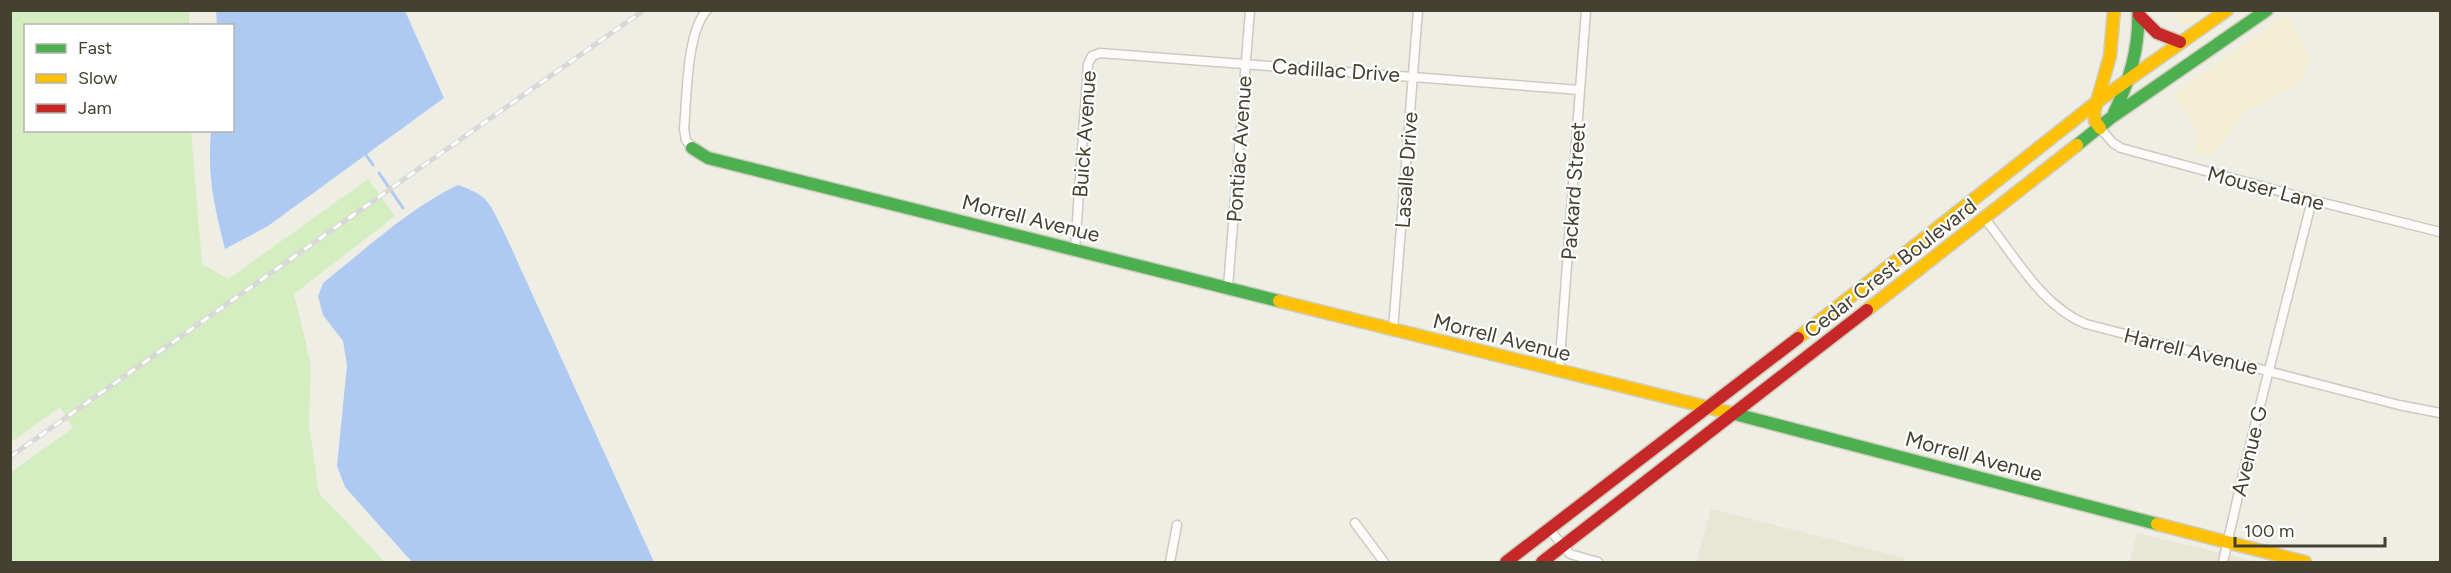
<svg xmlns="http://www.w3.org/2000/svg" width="2451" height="573" viewBox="0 0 2451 573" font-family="Figtree,sans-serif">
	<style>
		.residential { fill: #e8e6d5 }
		.commercial { fill: #f4eed5 }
		.green { fill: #d4edc1 }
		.water { fill: #afcaf2 }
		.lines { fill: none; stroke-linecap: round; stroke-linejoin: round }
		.stream { stroke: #afcaf2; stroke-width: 3 }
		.street-casing { stroke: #cbcac1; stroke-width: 11 }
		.fast-casing { stroke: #cfcdbb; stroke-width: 15 }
		.slow-casing { stroke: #cfcdbb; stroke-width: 15 }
		.jam-casing { stroke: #cfcdbb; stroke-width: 15 }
		.street { stroke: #fdfcfb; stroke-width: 8 }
		.fast { stroke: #4caf50; stroke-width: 12 }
		.slow { stroke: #ffc107; stroke-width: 12 }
		.jam { stroke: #c62828; stroke-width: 12 }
		.rail-casing { stroke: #d8d8d7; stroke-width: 5 }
		.rail { stroke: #fff; stroke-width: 3; stroke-dasharray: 9; stroke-linecap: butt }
		.labels { text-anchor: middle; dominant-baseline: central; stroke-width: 4.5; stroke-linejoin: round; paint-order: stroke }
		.street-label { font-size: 21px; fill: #444131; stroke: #fff }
	</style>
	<rect width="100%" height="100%" fill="#efeee5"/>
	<path class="residential" d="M1711,509L1905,558L1904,562H1696Z
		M2137,533L2258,562H2130Z"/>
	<path class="commercial" d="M2172,11H2210L2184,28Z
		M2287,15L2310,58L2306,71L2296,86L2246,112L2212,157L2194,153L2197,131L2173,93Z"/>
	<path class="green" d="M11,10L189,11V25L26,26V130L191,131L202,264L228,279L368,179L395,216L294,294L311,365L309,425L319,493L385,562H11V472L73,428L60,407L11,442Z"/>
	<path class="water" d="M216,11H405L444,98L268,226L225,249C214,206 207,175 211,131L232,130V26L217,25Z
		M458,185C490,196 489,203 504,232L654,562H412L345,487L337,466L347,365L343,341L323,315L318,296L323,283C367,248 408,209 458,185Z"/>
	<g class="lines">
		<path class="stream" d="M364,152L373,165
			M379,173L403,208"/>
		<g class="street-casing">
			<path id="street" d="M2100,128L2113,143L2121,148L2312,200L2440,232
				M692,148L686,140L684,129C687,98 686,33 707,10
				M1985,219C2015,256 2041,306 2086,324L2399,405L2440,413
				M1075,249L1088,64L1092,56L1100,53L1580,90
				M1228,287L1250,10
				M1393,330L1418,10
				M1559,372L1586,10
				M1355,523L1384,562
				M1549,529L1570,554L1598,562
				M1170,562L1177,525
				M2223,562L2246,461L2312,200"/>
		</g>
		<g class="fast-casing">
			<path id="fast" d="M2114,113C2130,80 2140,47 2138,10
				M2077,145L2112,117L2267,10
				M692,148L708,158L1279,301
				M1731,413L2157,524"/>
		</g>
		<g class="slow-casing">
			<path id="slow" d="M2100,128L2095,121L2094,112L2110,56L2114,10
				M1279,301L1731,413
				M1867,310L2077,145
				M1798,338L2098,101L2227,10
				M2157,524L2305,562"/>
		</g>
		<g class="jam-casing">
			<path id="jam" d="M2139,15L2157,33L2180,42
				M1506,562L1798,338
				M1542,562L1867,310"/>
		</g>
		<use href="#street" class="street"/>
		<use href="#fast" class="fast"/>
		<use href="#slow" class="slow"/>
		<use href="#jam" class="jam"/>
		<g class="rail-casing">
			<path id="rail" d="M10,457L644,10"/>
		</g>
		<use href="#rail" class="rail"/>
	</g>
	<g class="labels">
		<g class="street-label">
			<text transform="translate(1336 70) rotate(4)">Cadillac Drive</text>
			<text transform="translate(1084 134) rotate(-86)">Buick Avenue</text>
			<text transform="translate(1239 149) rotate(-86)">Pontiac Avenue</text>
			<text transform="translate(1406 170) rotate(-86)">Lasalle Drive</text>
			<text transform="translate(2266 188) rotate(15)">Mouser Lane</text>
			<text transform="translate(1573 191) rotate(-86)">Packard Street</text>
			<text transform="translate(1031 218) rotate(14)">Morrell Avenue</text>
			<text transform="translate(1890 268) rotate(-38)">Cedar Crest Boulevard</text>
			<text transform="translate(1502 337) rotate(14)">Morrell Avenue</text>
			<text transform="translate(2191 351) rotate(14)">Harrell Avenue</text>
			<text transform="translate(2249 451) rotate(-76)">Avenue G</text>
			<text transform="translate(1974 456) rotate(15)">Morrell Avenue</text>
		</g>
	</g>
	<rect width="2451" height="573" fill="none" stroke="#444131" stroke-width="24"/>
	<rect x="24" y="24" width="210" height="108" fill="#ffffff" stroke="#b4b3ad" stroke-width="1.5"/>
	<rect x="36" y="44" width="30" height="9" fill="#4caf50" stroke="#b4b3ad" stroke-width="1.5"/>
	<text x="78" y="54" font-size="18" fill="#444131">Fast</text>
	<rect x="36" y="74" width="30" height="9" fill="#ffc107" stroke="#b4b3ad" stroke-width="1.5"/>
	<text x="78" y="84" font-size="18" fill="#444131">Slow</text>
	<rect x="36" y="104" width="30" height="9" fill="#c62828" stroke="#b4b3ad" stroke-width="1.5"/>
	<text x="78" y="114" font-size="18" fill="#444131">Jam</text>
	<path d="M2235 537v9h150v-9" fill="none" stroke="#444131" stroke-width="3"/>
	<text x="2244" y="537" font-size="18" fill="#444131" stroke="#ffffff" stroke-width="4.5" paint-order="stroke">100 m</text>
</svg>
